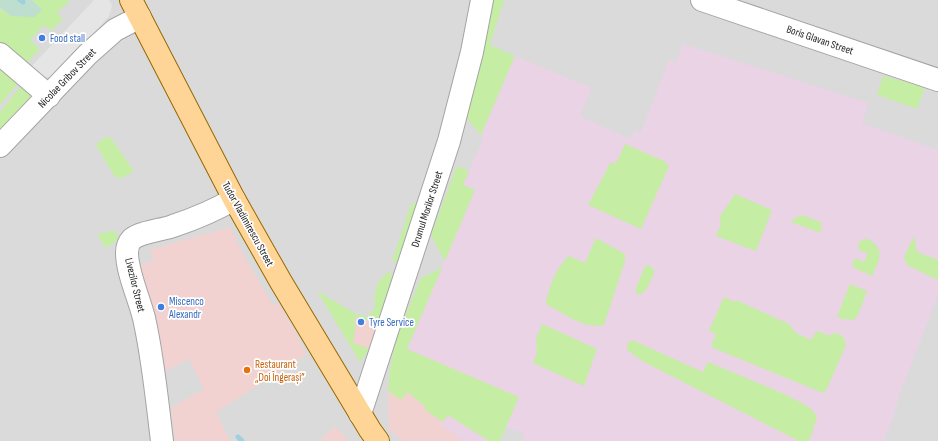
<svg xmlns="http://www.w3.org/2000/svg" width="938" height="441" viewBox="0 0 938 441" font-family="'Sofia Sans Condensed',sans-serif">
	<style>
		.residential { fill: #dbdada }
		.commercial { fill: #f1d2d0 }
		.industrial { fill: #e9d3e4 }
		.grass { fill: #c6eda4 }
		.wetland { fill: #beded0 }
		.parking { fill: #e5e5e5 }
		.lines { fill: none; stroke-linecap: round; stroke-linejoin: round }
		.stream { stroke: #9fd0e0; stroke-width: 5 }
		.minor-casing { stroke: #a4a4a4; stroke-width: 24 }
		.major-casing { stroke: #966800; stroke-width: 24 }
		.minor { stroke: #fff; stroke-width: 22 }
		.major { stroke: #ffd597; stroke-width: 22 }
		.shop-dot { fill: #3f7fe0; stroke: #fff; stroke-width: 1.5 }
		.food-dot { fill: #e8710a; stroke: #fff; stroke-width: 1.5 }
		.labels { text-anchor: middle; dominant-baseline: central; stroke-width: 3.5; stroke-linejoin: round; paint-order: stroke }
		.shop-label { font-size: 11px; fill: #366cbe; stroke: #fff; text-anchor: start }
		.street-label { font-size: 11px; fill: #1d1d1d; stroke: #fff }
		.food-label { font-size: 11px; fill: #c56008; stroke: #fff; text-anchor: start }
	</style>
	<rect width="100%" height="100%" fill="#efebe2"/>
	<path class="residential" d="M0,0H938V441H0Z"/>
	<path class="commercial" d="M230,227L245,258L273,305L278,303L296,333L306,355L216,412L230,441H175L171,408L204,389L189,359L165,371L164,360L139,265L154,261L150,250Z
		M356,316L379,323L370,349L353,343L356,325H354Z
		M388,391L400,399L407,392L425,406L424,409L443,422L440,425L463,441H403L389,430Z
		M335,426L349,441H320Z"/>
	<path class="industrial" d="M683,44L869,103L862,123L938,150V295L899,396L894,415L884,441H522L525,434L506,427L500,441H463L440,425L442,421L424,409L425,406L407,392L401,400L407,349L475,190L463,185L484,136L481,135L515,56L592,88L580,116L630,139L635,130L641,132L669,60L676,62Z"/>
	<path class="grass" d="M32,0H70L57,13L63,19L51,31L44,25L30,40L40,49L27,63L0,43V11L2,9L11,16L42,10Z
		M490,0H504L490,45L515,56L481,135L464,115Z
		M0,65L20,81L0,105Z
		M883,76L925,87L917,109L877,95Z
		M23,83L32,95L17,111V115L0,134V112Z
		M105,137L111,138L134,171L123,178L115,177L96,145Z
		M625,144L664,161L669,166L641,229L588,205L611,162L616,164Z
		M457,166L469,171L463,185L475,190L445,261L431,235Z
		M735,194L772,210L756,251L716,236L721,224L719,218Z
		M413,203L418,204L399,262H392L411,204H413Z
		M801,215L821,222V233L791,222L794,219Z
		M114,230L119,239L106,248L97,235Z
		M914,236L917,252L938,260V280L907,265L904,257Z
		M596,238L625,254V261L604,325C585,330 563,313 546,304V301C551,284 555,269 569,256L585,263Z
		M863,239C867,238 871,241 874,243C885,253 877,265 872,276L852,267L855,258L864,262L868,254L859,250L858,244Z
		M649,265L655,271C651,278 648,293 639,295L636,293V288L645,266Z
		M442,268L407,349L519,397L500,441H489L448,415L443,422L424,409L425,406L407,392L401,400L388,391L390,369L396,338L421,278Z
		M388,272L395,277L379,323L356,317L354,324L356,325L353,343L370,349L360,362L317,291L356,314L367,317L375,308C373,295 376,280 388,272Z
		M850,284L867,291L858,315L854,320L843,319L837,317Z
		M724,297L735,302L736,300L789,324L796,333L811,340L817,331L831,336L832,333H835L843,336L846,345L826,391L823,393L711,347L716,334L709,331Z
		M542,324L597,349L584,386L533,363L537,353L536,339Z
		M632,340L703,372L708,362L784,394L806,405L813,411L817,417L810,439L807,441H799L644,362L628,351L627,344Z"/>
	<path class="wetland" d="M0,0H32L42,10L34,17L11,16L0,7Z"/>
	<path class="parking" d="M94,0H109L112,6L109,16L55,77H40L29,69Z"/>
	<g class="lines">
		<path class="stream" d="M20,0L23,2
			M238,437L242,441"/>
		<g class="minor-casing">
			<path id="minor" d="M702,0L938,80
				M0,54L49,96
				M0,146L88,54L115,30L140,17
				M360,414L449,141L472,52L482,0
				M162,441C157,400 153,358 144,318C139,298 127,272 127,253C127,247 128,243 132,239C141,232 162,230 173,226C194,219 214,211 234,199"/>
		</g>
		<g class="major-casing">
			<path id="major" d="M131,0L234,199L281,282L370,430L378,441"/>
		</g>
		<use href="#minor" class="minor"/>
		<use href="#major" class="major"/>
	</g>
	<g class="shop-dot">
		<circle cx="42" cy="38" r="4"/>
		<circle cx="161" cy="307" r="4"/>
		<circle cx="361" cy="322" r="4"/>
	</g>
	<circle class="food-dot" cx="247" cy="370" r="4"/>
	<g class="labels">
		<g class="shop-label">
			<text x="50" y="38">Food stall</text>
			<text x="169" y="301">Miscenco<tspan x="169" dy="13">Alexandr</tspan></text>
			<text x="369" y="322">Tyre Service</text>
		</g>
		<g class="street-label">
			<text transform="translate(820 40) rotate(19)">Boris Glavan Street</text>
			<text transform="translate(67 78) rotate(-46)">Nicolae Gribov Street</text>
			<text transform="translate(427 209) rotate(-72)">Drumul Morilor Street</text>
			<text transform="translate(248 224) rotate(61)">Tudor Vladimirescu Street</text>
			<text transform="translate(135 285) rotate(76)">Livezilor Street</text>
		</g>
		<g class="food-label">
			<text x="255" y="364">Restaurant<tspan x="255" dy="13">„Doi Îngerași”</tspan></text>
		</g>
	</g>
</svg>
